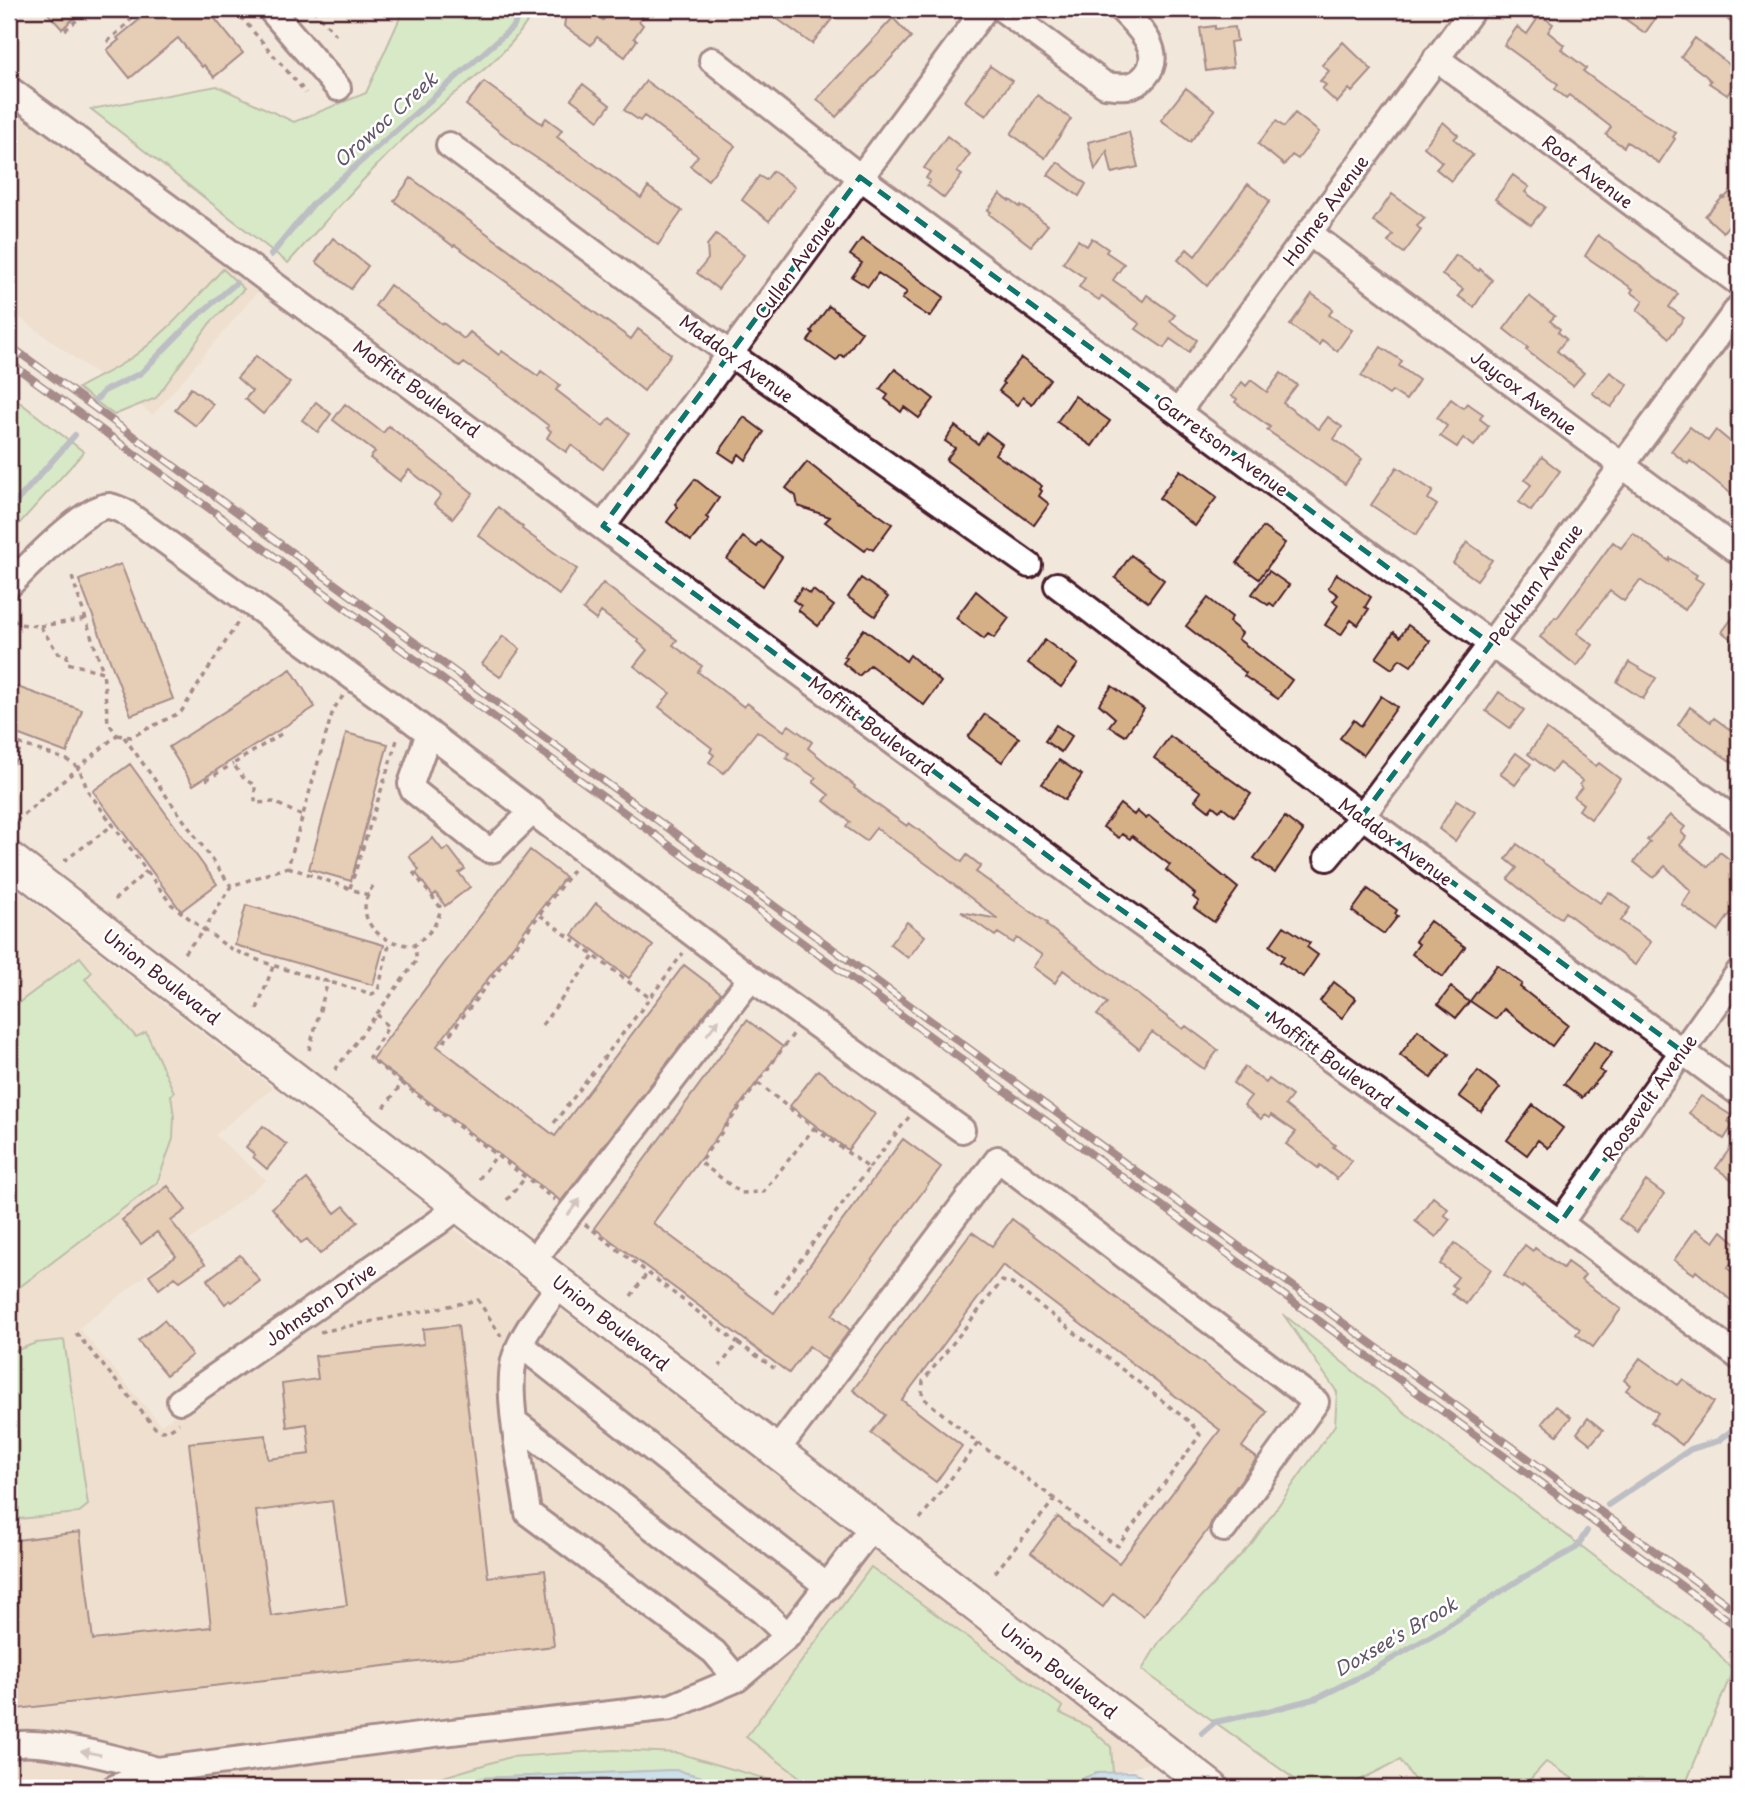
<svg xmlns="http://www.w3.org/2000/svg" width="1748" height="1797" viewBox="0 0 1748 1797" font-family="'Playpen Sans',sans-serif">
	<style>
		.built { fill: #e9d6c2 }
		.green { fill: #b5ecae; stroke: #80866c; stroke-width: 2 }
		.water { fill: #9cd7fc; stroke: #7b8da8; stroke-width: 2 }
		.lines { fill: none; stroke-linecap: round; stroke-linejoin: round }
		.stream { stroke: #7b8da8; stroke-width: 6 }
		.building { fill: #d5b087; stroke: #4a1f2b; stroke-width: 2; fill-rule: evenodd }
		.minor-casing { stroke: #4a1f2b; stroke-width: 30 }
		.major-casing { stroke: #4a1f2b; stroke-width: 37 }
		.path { stroke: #4a1f2b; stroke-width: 3.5; stroke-dasharray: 5 5; stroke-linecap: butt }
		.minor { stroke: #fff; stroke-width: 24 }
		.major { stroke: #fff; stroke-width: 32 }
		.rail-casing { stroke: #4a1f2b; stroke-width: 8 }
		.rail { stroke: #fff; stroke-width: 5; stroke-dasharray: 16; stroke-linecap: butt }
		.oneway { fill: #ae9aa0 }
		.marked { fill: none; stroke: #0f766e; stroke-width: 5; stroke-dasharray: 14 9; stroke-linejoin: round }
		.labels { text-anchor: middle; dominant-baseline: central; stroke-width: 5; stroke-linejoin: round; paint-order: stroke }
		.street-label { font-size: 18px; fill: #4a1f2b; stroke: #fff }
		.water-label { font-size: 19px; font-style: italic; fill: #63566a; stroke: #fff }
	</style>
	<rect width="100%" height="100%" fill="#f2e7db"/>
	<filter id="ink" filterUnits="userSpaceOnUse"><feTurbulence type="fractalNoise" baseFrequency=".0143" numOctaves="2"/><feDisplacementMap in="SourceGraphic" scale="14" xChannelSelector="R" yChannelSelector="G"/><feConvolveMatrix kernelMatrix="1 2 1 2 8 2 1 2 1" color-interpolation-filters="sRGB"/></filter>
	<g filter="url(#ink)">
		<path class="built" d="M9,107L258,291L153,415L9,310Z
			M9,883L273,1088L215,1135L266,1180L79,1328L161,1425L450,1226L672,1393L1152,1762L1071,1788H744L675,1770L480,1778L458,1788H9Z"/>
		<path class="green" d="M404,9H534C513,56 453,91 417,126C371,169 330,216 288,263L91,109L217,86L294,122L366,93Z
			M223,269L244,289L210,323L156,398L114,415L78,388C93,379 110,372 125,362C163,338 193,301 223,269Z
			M9,394L84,452L9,535Z
			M80,957L92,972L85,979L136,1037L146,1032L174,1092L171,1095L174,1116L173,1139L157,1183L9,1295V1010Z
			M1283,1314L1404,1412L1667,1611L1701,1634L1733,1670L1688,1778V1788H1588L1546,1762L1522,1788H1420L1400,1760L1344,1788H1307L1142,1670L1159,1642L1252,1543L1335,1425L1337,1392Z
			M64,1340L88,1505L78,1513L9,1520V1353L36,1343Z
			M871,1567L1063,1707L1060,1713L1089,1727L1111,1747L1113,1773H1097L1058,1788H744L675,1770L480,1778L458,1788H428L430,1781L510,1757L613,1750L678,1753L783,1784H809L746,1737Z"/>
		<path class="water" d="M675,1770L744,1788H458L480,1778Z
			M1135,1772L1149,1782L1146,1788H1058L1097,1773Z"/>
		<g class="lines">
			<path class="stream" d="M271,255L314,203L514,26L520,9
				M95,401L104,391L141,373L194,319L236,283
				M9,510L75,435
				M1608,1505L1691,1449L1718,1441L1739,1425
				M1202,1733L1215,1722L1268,1711L1317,1698L1371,1671L1441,1630L1522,1578L1576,1548L1587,1531"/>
		</g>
		<path class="building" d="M44,9H84L62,29Z
			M146,9H207L243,53L214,77L204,65L202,67L178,38L130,78L107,50L119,40L117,38L139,20L137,17Z
			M570,9H588L603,20L611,9H648L639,21L643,25L634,38L637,40L625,57L597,37L591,45L564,26L566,14Z
			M787,9H840L812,44L779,20Z
			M1611,9H1662L1645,33Z
			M1540,15L1553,24L1548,32L1564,45L1561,49L1586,68L1583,71L1619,98L1676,133L1673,137L1675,139L1659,163L1627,142L1624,147L1606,135L1611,127L1569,95L1566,98L1555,89L1558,84L1504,45L1517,27L1527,34Z
			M893,18L911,37L836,117L817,99Z
			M1215,26V29L1235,27L1237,41L1230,42L1233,67L1206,71L1200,28Z
			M1695,38L1739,72V79L1727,95L1709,83L1711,81L1706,76L1681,57Z
			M1343,42L1372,70L1352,92L1349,89L1337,103L1322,89L1326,85L1320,81L1329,71L1322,65Z
			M990,66L1012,81L986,116L965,101Z
			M646,81L735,146L708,180L690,166L698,156L644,116L640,121L624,110Z
			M484,82L542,124L546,118L562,130L557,137L641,198L648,187L682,211L658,245L571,181L514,143L466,105Z
			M583,84L610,105L599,120L571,99Z
			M1186,88L1215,110L1190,142L1161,120Z
			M1037,95L1071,119L1045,158L1011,134Z
			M1295,113L1319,132L1298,159L1292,155L1284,165L1258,144L1276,121L1284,127Z
			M1443,122L1458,135L1454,139L1473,155L1451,181L1436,169L1442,162L1424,147Z
			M1129,132L1138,167L1112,173L1107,151L1095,170L1088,142Z
			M947,136L970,154L957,172L962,175L944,198L927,185L930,181L926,178L930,172L924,168Z
			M1058,162L1086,184L1079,196L1048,175Z
			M773,171L795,187L769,221L742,200L759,176L766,180Z
			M1513,175L1529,187L1525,192L1545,207L1531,225L1495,199Z
			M411,178L631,339L638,329L671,354L644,391L537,304L455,245L453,246L394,201Z
			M1248,184L1270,201L1207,286L1178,260L1187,249L1195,256Z
			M1730,192L1739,200V206L1731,215L1735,218L1723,232L1705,216L1723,197L1724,198Z
			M1000,194L1009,201L1010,200L1020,207L1021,205L1048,225L1031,246L989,214L991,212L988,210Z
			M1392,194L1425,218L1417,226L1421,230L1404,253L1388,242L1393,235L1373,221Z
			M716,234L744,255L718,289L697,273L708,259L707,245Z
			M1598,235L1678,294L1669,307L1684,318L1669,338L1637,310L1643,301L1631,292L1633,289L1585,256Z
			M333,238L368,266L351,289L316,262Z
			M862,238L944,297L930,317L902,299L907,292L878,273L868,287L852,277L862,263L850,255Z
			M1092,238L1108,249L1106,252L1124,264L1113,280L1143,301L1147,295L1175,315L1170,321L1197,340L1189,352L1170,339L1164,348L1136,329L1140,324L1102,296L1099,300L1079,287L1085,278L1063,263L1078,240L1087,246Z
			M1456,255L1479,271L1480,269L1492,280L1474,307L1458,296L1463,289L1442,275Z
			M390,285L442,324L443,323L464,339L470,332L499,355L502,351L538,376L541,371L560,385L556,390L603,426L610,418L629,433L603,469L571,445L566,452L547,438L551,431L547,428L549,426L495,384L464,363L460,367L375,306Z
			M1312,294L1333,309L1329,315L1352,330L1337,351L1322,340L1319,345L1290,325Z
			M1529,296L1555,316L1550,321L1560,329L1558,332L1566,339L1557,351L1584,373L1573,386L1526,350L1528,348L1504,329Z
			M829,306L862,332L844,357L841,355L836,361L808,341L813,333L811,331Z
			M1381,347L1402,361L1399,366L1419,380L1406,400L1392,391L1389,395L1361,376Z
			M256,356L290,383L263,414L245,399L252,391L237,378Z
			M1021,358L1050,379L1032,404L1023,397L1017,405L999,391L1004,384L1002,382Z
			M895,369L934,399L919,418L904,407L901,412L885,399L888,395L880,389Z
			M1610,372L1628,385L1611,407L1592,393Z
			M1281,373L1297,385L1283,403L1319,429L1328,417L1342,427L1334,439L1362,459L1345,484L1267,430L1270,427L1235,402L1237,399L1232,396L1242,382L1246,386L1251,380L1267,392Z
			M191,388L213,404L196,426L175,410Z
			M1075,396L1110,421L1092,446L1057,422Z
			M1451,399L1463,408L1467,403L1483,414L1480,419L1489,426L1474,446L1463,438L1457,447L1440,436L1447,426L1437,418Z
			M316,402L331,414L318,432L302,420Z
			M345,404L383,433L389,426L473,493L453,518L434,504L441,495L409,470L400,481L370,458L375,452L333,420Z
			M744,417L764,432L746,460L739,454L734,462L719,452Z
			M955,426L978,444L986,432L1002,444L995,454L1042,486L1040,489L1042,491L1039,496L1049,504L1034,525L946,460L955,448L945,441Z
			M1690,427L1708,441L1716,430L1739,449V500L1690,461L1688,464L1671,451Z
			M1542,457L1560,471L1531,511L1519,502L1531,485L1525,480Z
			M807,462L858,502L859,501L892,524L873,550L868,547L865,551L825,522L830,517L798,506L796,496L786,488Z
			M1397,467L1433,491L1428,499L1437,505L1416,535L1371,505Z
			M1180,470L1217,497L1195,526L1159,498Z
			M695,479L719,498L706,517L709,519L691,541L667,522L678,507L675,504Z
			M498,507L523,527L522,529L577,569L559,595L478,535Z
			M1263,527L1285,543L1259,579L1237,563Z
			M1633,533L1669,561L1670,558L1697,575L1695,578L1703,583L1685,610L1640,580L1624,601L1610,591L1577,633L1593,645L1577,666L1540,637L1555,617L1557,618L1613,542L1621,548Z
			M743,537L757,547L761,541L782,557L763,586L727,559Z
			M1467,542L1492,560L1477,580L1453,563Z
			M1131,555L1164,580L1148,602L1115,578Z
			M121,564L173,699L131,715L79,580Z
			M1269,571L1289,585L1274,606L1270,603L1268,605L1252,594Z
			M1337,574L1371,597L1365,607L1369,609L1358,625L1351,620L1341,635L1325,625L1338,605L1333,601L1338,595L1328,588Z
			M861,578L888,597L875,616L848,597Z
			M603,583L677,640L673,645L702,666L698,672L744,707L747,703L784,731L789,725L803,735L812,742L808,748L855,786L854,788L907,826L909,823L962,862L967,855L981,866L976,872L1047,923L1046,925L1183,1029L1186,1026L1218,1050L1204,1069L1152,1032L1139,1049L1097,1015L1107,1003L1063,970L1055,983L1033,967L1042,955L1017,938L1013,943L998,933L995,936L961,912L998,919L932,868L876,828L866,841L846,827L850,822L824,801L829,795L813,782L816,778L786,758L789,753L757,731L724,773L709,762L714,755L710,752L712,748L659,707L670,693L634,666L647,650L638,642L639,640L601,612L596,620L583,610Z
			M802,588L810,594L813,590L834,606L818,626L798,610L801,606L793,600Z
			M976,591L1009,618L994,638L988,634L984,639L956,618Z
			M1208,598L1232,617L1229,622L1242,633L1238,639L1292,680L1278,699L1244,676L1246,673L1186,626Z
			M1739,609V645L1722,632Z
			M1408,625L1430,641L1411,666L1400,659L1392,669L1376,658L1394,632L1400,637Z
			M864,629L906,661L910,655L941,682L924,705L870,665L859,676L843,663L847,658L844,656Z
			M503,636L520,649L500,677L482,664Z
			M1045,640L1078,664L1061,687L1028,663Z
			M1629,662L1656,678L1643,699L1617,682Z
			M291,669L315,707L193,785L169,747Z
			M9,684L82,710L67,753L9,731Z
			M1112,686L1144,709L1125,736L1109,726L1115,718L1099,704Z
			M1499,692L1524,710L1510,728L1486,711Z
			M1381,696L1397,707L1363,755L1340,738L1354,720L1361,726Z
			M1690,707L1711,722L1714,718L1739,736V767L1678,725Z
			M985,714L1019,738L1002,762L968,737Z
			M1056,725L1072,736L1061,752L1045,741Z
			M1546,729L1596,766L1599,763L1620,779L1591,819L1579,810L1583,804L1574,797L1582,787L1580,784L1583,781L1559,763L1552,772L1528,754Z
			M346,733L388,744L351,881L309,869Z
			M1170,736L1251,794L1234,816L1223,807L1219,811L1213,806L1209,811L1195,800L1201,792L1154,758Z
			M1516,753L1531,764L1515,785L1500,774Z
			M1059,760L1082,775L1065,800L1042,784Z
			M130,764L217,884L181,911L93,791Z
			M1457,800L1475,812L1455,841L1439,829Z
			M1120,804L1134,815L1137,811L1146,819L1149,816L1238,888L1214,922L1194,908L1199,902L1193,897L1195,894L1166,870L1170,865L1132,836L1130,839L1122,834L1119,838L1103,827Z
			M1670,815L1685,827L1681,832L1686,837L1680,845L1708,867L1720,852L1739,867V901L1718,931L1682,905L1691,891L1665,866L1654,878L1634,862L1650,842L1647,840Z
			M1285,817L1303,831L1275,873L1254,858Z
			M433,838L443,851L448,847L465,869L459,873L470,887L445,906L436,893L433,896L416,873L419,870L409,856Z
			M1517,844L1600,903L1609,892L1630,908L1621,921L1651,942L1635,965L1565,912L1561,918L1537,903L1508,879L1517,868L1506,859Z
			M530,850L565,877L437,1046L555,1136L684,965L721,993L561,1201L372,1059Z
			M1368,889L1397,910L1395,914L1398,916L1384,934L1352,911Z
			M596,903L653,946L629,978L572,935Z
			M246,905L384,945L373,985L235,945Z
			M1430,921L1465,947L1443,977L1412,954L1419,944L1415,941Z
			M907,922L925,936L908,958L890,944Z
			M1284,926L1310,943L1307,947L1318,955L1303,977L1280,962L1284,956L1270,946Z
			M1497,965L1522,984L1520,987L1568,1025L1552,1046L1504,1009L1496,1019L1470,1001Z
			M1334,982L1356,999L1342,1018L1320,1001Z
			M1451,987L1469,1002L1456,1018L1438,1004Z
			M747,1020L783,1047L653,1223L774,1313L903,1139L941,1167L832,1315L850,1330L827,1360L809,1346L789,1373L594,1228Z
			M1418,1030L1449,1054L1431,1078L1400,1055Z
			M1595,1041L1612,1053L1599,1070L1604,1073L1582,1098L1564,1084Z
			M1245,1067L1266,1083L1269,1079L1292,1096L1285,1105L1335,1145L1333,1147L1352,1161L1337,1179L1320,1165L1318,1168L1286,1144L1296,1132L1271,1115L1269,1118L1264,1115L1261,1119L1244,1105L1251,1096L1233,1083Z
			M818,1070L875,1114L848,1150L790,1106Z
			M1478,1071L1500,1088L1481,1112L1459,1096Z
			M1701,1096L1732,1116L1728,1121L1733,1125L1724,1139L1689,1113Z
			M1533,1105L1563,1128L1548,1148L1538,1140L1527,1155L1507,1140Z
			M263,1126L287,1145L267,1169L253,1157L255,1155L246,1147Z
			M1739,1136V1185L1716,1168Z
			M307,1179L335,1213L344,1206L358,1222L320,1254L307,1239L301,1243L272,1208Z
			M1646,1181L1664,1194L1637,1232L1619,1219Z
			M168,1186L186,1210L171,1221L205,1264L180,1281L175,1277L159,1289L149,1275L176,1256L157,1232L141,1244L122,1220Z
			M1433,1197L1448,1209L1444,1215L1450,1219L1436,1237L1415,1221Z
			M1012,1219L1267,1412L1242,1447L1257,1458L1212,1520L1209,1528L1143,1616L1113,1593L1103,1607L1031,1553L1058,1517L1119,1563L1220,1430L1003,1265L902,1400L962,1446L936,1482L871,1433L885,1415L853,1390L972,1232L992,1246Z
			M1696,1229L1714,1242L1722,1231L1739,1246V1254L1727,1268L1739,1277V1307L1696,1271L1694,1274L1674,1260Z
			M1455,1243L1491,1269L1466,1304L1452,1294L1456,1288L1452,1285L1458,1277L1440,1264Z
			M1525,1245L1533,1251L1535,1248L1563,1268L1567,1262L1585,1275L1581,1280L1621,1309L1593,1347L1576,1334L1580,1329L1523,1286L1522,1288L1504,1275Z
			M240,1255L260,1281L232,1302L230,1300L225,1304L207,1280Z
			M164,1320L192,1355L166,1375L138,1341Z
			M458,1325L488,1577L545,1570L554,1646L9,1710V1541L80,1532L93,1640L211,1627L189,1443L266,1435L268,1459L310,1454L307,1424L287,1427L282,1384L318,1379L315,1356L424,1344L423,1329ZM332,1501L347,1605L271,1616L256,1511Z
			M1640,1358L1678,1385L1683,1379L1714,1402L1682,1445L1651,1422L1658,1413L1626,1390L1630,1385L1624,1380Z
			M1556,1406L1571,1417L1557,1435L1542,1423Z
			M1588,1418L1603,1430L1591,1444L1577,1433Z"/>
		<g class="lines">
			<g class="minor-casing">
				<path id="minor" d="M270,9L338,88
					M1002,9L1105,85C1121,87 1135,89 1146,75C1165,52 1138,26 1121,9
					M1737,9L1739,11
					M1436,58L1739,283
					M712,60L860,177L1491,644L1739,823
					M9,89L1095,891L1560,1223L1739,1357
					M449,145L730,354L1029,565
					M1309,233L1739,552
					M1178,412L1473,9
					M603,526L985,9
					M9,585C28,567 84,506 109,506C114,507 121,510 125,512L405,715L751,978L962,1130
					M1057,585L1362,816L1739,1093
					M429,733L411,784L413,790L484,847L490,850L494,849L533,811
					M1327,858L1362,816L1491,644L1739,307
					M1560,1223L1739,972
					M533,1261L751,978
					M561,1283C545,1306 524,1330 515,1357C504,1391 523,1475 528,1513L714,1652L737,1679
					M521,1345L828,1587
					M180,1401L437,1223L460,1205
					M515,1422L763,1612L788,1636
					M777,1450L998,1159L1316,1402L1224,1529
					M9,1746C36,1736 127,1761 157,1770
					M114,1788L157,1770L434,1734L671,1707L737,1679L788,1636L874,1525"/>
			</g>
			<g class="major-casing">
				<path id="major" d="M9,858L1212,1788"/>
			</g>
			<path class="path" d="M234,9L306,93
				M313,9L337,36
				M65,30L90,9
				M107,42L128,23L139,9
				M72,577L103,672
				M9,610L17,624L40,626L58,653L67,655V663L103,672L108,722L117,735L15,822
				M40,626L87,619
				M281,734L233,764L245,780L255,785V803L274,802L302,816
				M117,735L131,737L181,712L240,619
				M124,737L231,886
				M9,740L67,760L79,768L88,791L171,904L204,930L231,886L288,867L333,710L343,696
				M9,773L22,745
				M206,780L233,764
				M64,861L113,825
				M288,867L368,895
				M373,886C350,918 381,946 414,945
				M350,888L398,737
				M114,900L147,871
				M540,915L650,998L683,953
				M184,953L204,930C213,935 222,944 230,948C270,968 329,981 372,994L378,991L390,941
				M257,1009L274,964
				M377,1014L388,1027L369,1057L402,1083L384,1108
				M542,1025L594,956
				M444,1042L573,870
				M309,1050L328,981
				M335,1070L417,960L414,945C429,935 437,925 441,908L413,872
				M402,1083L555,1200
				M758,1083L814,1128L763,1192L741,1193L700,1162L794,1033
				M554,1123L650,998
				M869,1168L909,1117
				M479,1179L497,1155
				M507,1200L525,1178
				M585,1224L738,1343L720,1366
				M775,1294L869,1168L814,1128
				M631,1296L648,1272
				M320,1332L478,1300L501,1336
				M76,1333L157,1430C166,1433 172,1428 179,1423
				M738,1343L774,1368
				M978,1443L1055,1499
				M920,1519L978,1443L922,1397L923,1381L1002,1281L1012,1284L1191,1423L1200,1435L1118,1546L1092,1530L1055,1499L993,1575"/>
			<use href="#minor" class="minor"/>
			<use href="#major" class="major"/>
			<g class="rail-casing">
				<path id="rail" d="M9,345L1739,1613
					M9,362L1739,1628"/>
			</g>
			<use href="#rail" class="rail"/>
		</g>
		<defs><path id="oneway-solid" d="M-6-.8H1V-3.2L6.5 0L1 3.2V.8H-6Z" transform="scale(1.75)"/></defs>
		<g class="oneway">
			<use href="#oneway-solid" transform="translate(713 1027) rotate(-52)"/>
			<use href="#oneway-solid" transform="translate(574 1207) rotate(-53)"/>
			<use href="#oneway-solid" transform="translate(91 1753) rotate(-170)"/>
		</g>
	</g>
	<path d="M0 0H1748V1797H0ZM860,177L1491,644L1362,816L1682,1051L1560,1223L1095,891L603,526Z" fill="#f2e7db" fill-opacity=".55" fill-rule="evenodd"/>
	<path class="marked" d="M860,177L1491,644L1362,816L1682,1051L1560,1223L1095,891L603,526Z"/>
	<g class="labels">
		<g class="street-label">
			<text transform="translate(1588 171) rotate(37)">Root Avenue</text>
			<text transform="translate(1325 210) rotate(-54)">Holmes Avenue</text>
			<text transform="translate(794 267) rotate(-54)">Cullen Avenue</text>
			<text transform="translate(737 358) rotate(36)">Maddox Avenue</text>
			<text transform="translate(417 388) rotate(36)">Moffitt Boulevard</text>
			<text transform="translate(1524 392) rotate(37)">Jaycox Avenue</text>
			<text transform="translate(1223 445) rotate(36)">Garretson Avenue</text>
			<text transform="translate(1535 584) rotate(-54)">Peckham Avenue</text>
			<text transform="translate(872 725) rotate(37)">Moffitt Boulevard</text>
			<text transform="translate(1396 841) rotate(36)">Maddox Avenue</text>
			<text transform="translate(162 976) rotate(38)">Union Boulevard</text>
			<text transform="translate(1331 1059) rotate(36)">Moffitt Boulevard</text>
			<text transform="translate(1649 1097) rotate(-55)">Roosevelt Avenue</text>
			<text transform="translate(320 1304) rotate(-35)">Johnston Drive</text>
			<text transform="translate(611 1322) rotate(38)">Union Boulevard</text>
			<text transform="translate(1059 1670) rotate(38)">Union Boulevard</text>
		</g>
		<g class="water-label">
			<text transform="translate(385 119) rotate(-42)">Orowoc Creek</text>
			<text transform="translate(1395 1636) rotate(-30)">Doxsee's Brook</text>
		</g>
	</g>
	<rect width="1748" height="1797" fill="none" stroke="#fff" stroke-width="35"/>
	<rect x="18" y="18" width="1713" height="1762" fill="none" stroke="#4a1f2b" stroke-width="2.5" filter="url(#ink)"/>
</svg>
